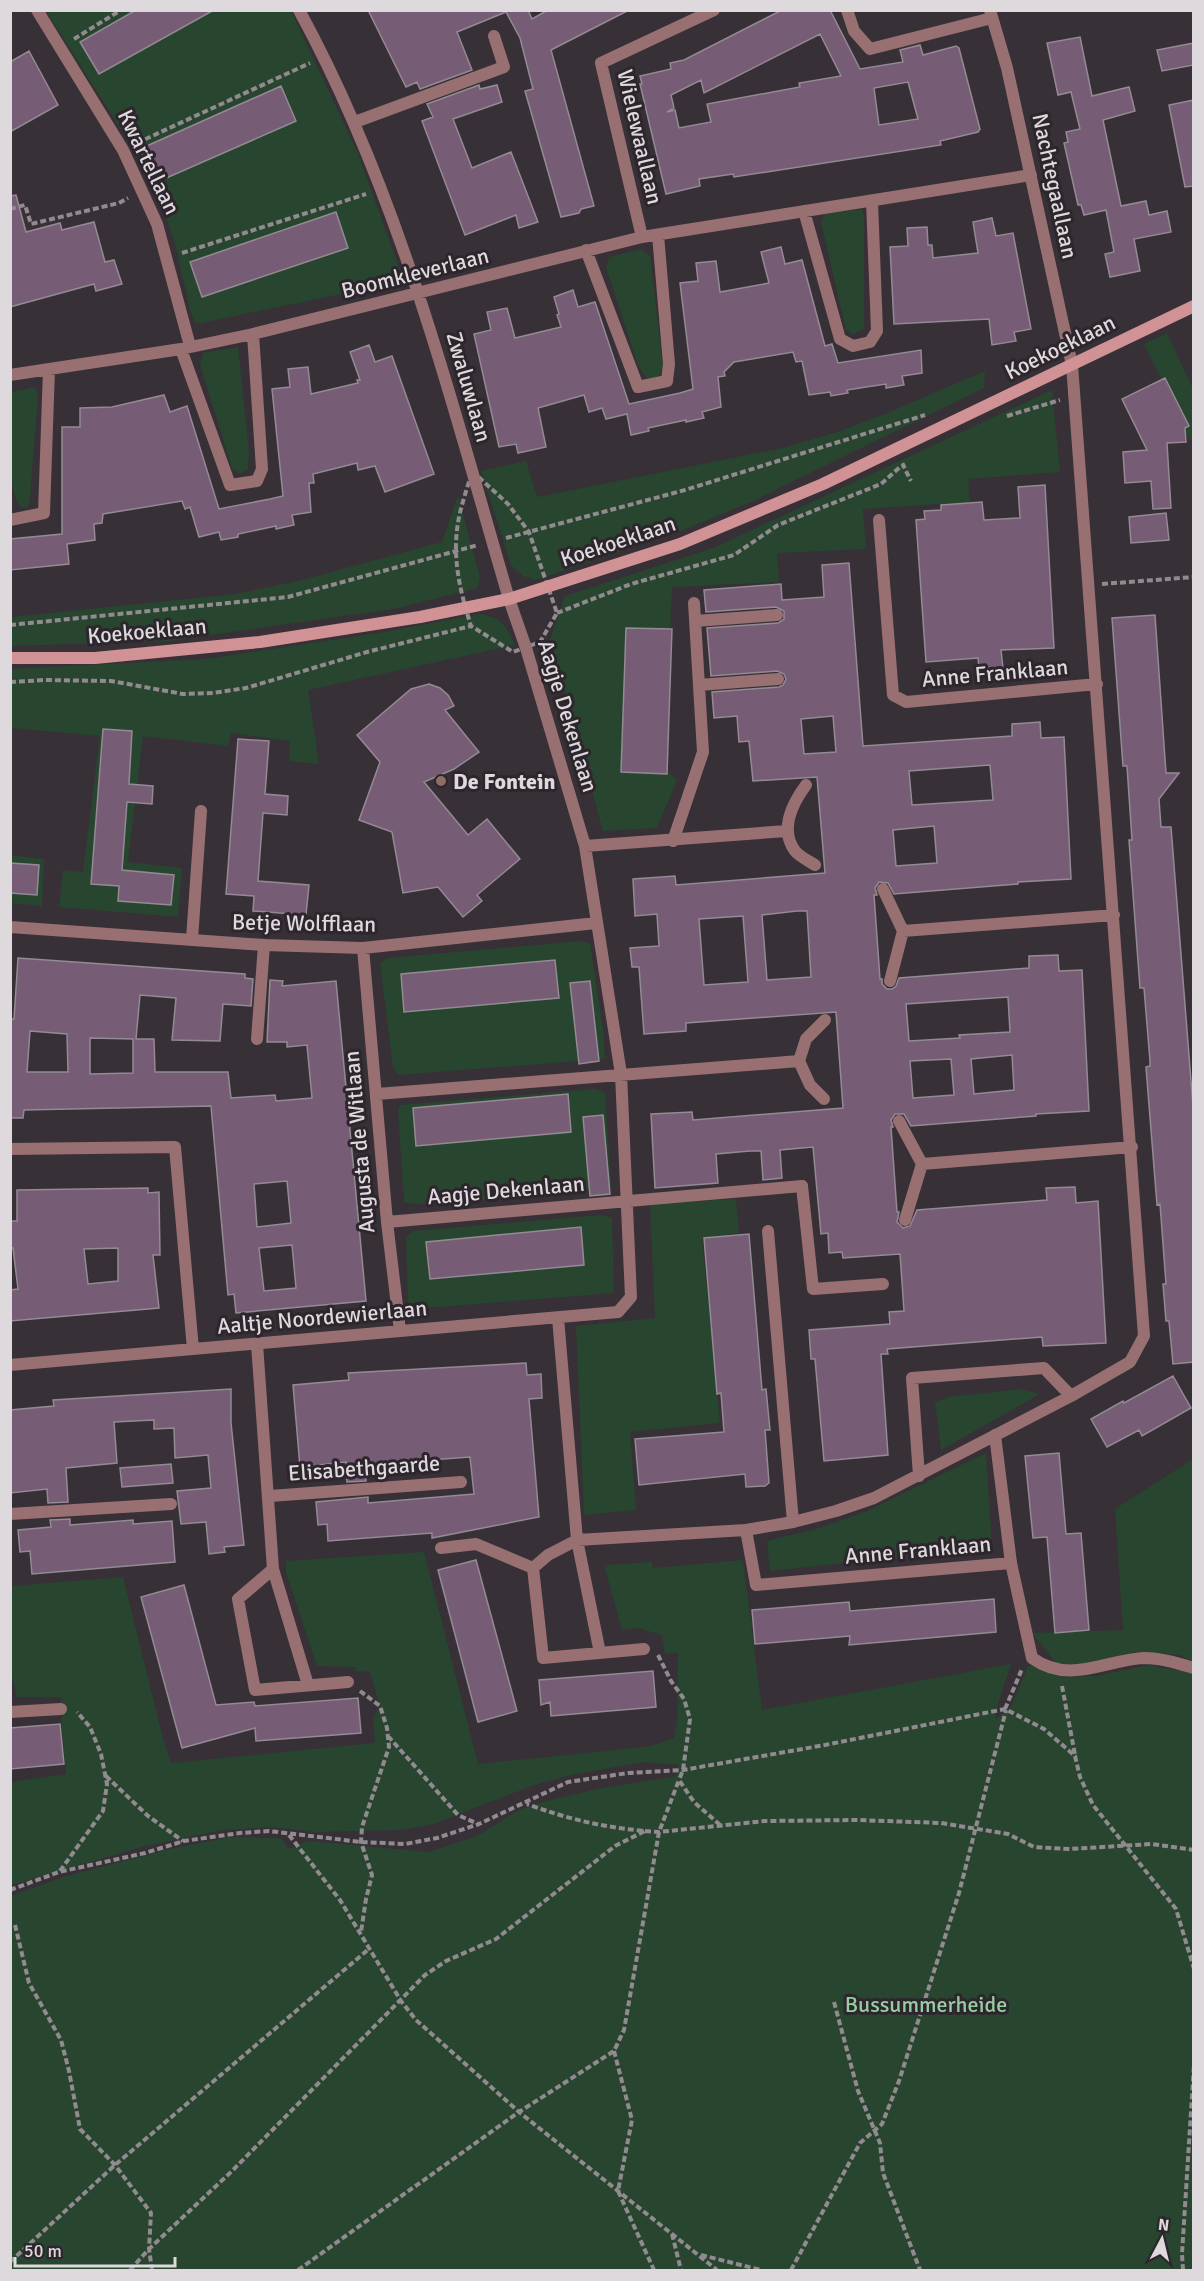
<svg xmlns="http://www.w3.org/2000/svg" width="1204" height="2281" viewBox="0 0 1204 2281" font-family="Signika,sans-serif">
	<style>
		.green { fill: #28452f }
		.building { fill: #775c76; stroke: #938a93; stroke-width: 1.5; fill-rule: evenodd }
		.lines { fill: none; stroke-linecap: round; stroke-linejoin: round }
		.path { stroke: #918b90; stroke-width: 4; stroke-dasharray: 6 3; stroke-linecap: butt }
		.lane { stroke: #987072; stroke-width: 12 }
		.street { stroke: #987072; stroke-width: 12 }
		.secondary { stroke: #d19295; stroke-width: 12 }
		.education-dot { fill: #8d6e63; stroke: #2d262d; stroke-width: 2 }
		.labels { text-anchor: middle; dominant-baseline: central; stroke-width: 6; stroke-linejoin: round; paint-order: stroke }
		.street-label { font-size: 22px; fill: #ded9dd; stroke: #2d262d }
		.poi-label { font-size: 22px; font-weight: bold; fill: #ded9dd; stroke: #2d262d; text-anchor: start }
		.park-label { font-size: 22px; fill: #97cda3; stroke: #2d262d }
	</style>
	<rect width="100%" height="100%" fill="#373037"/>
	<path class="green" d="M46,11H291L357,151L404,281L196,324L190,310L175,243L161,202L142,163Z
		M862,209L864,215V329L853,334L846,330L821,222L825,214Z
		M642,249L650,256L662,358L663,369L657,379L648,380L638,365L606,267L609,257Z
		M1167,333L1193,389V443L1173,417L1172,401L1144,344Z
		M238,347L249,452L248,469L241,474L232,468L200,365L203,353Z
		M985,371L984,388L753,501L686,529L536,580L523,576L511,565L481,471L526,461L537,497L782,448L838,432L890,412Z
		M35,387L38,395L30,498L28,507L21,508C4,485 10,422 11,392Z
		M1052,390L1060,472L968,479L970,502L863,509L866,549L777,553L779,582L672,587L664,768L677,780L657,828L603,831L550,639L565,596L713,548Z
		M458,495L480,578L477,588L393,609L169,641L11,646V617L235,594L298,581L442,542Z
		M479,614C502,618 506,624 515,645L308,690L319,764L289,761L290,741L231,733L228,746L143,736L128,862L182,868L178,917L59,907L63,870L83,872L100,736L11,728L10,669L205,659L378,633Z
		M11,855L44,859L42,906L11,903Z
		M582,941L590,944L603,1029L605,1059L398,1075L393,1067L380,964L387,958Z
		M595,1089L605,1093L611,1185L605,1188L440,1205L404,1203L398,1110L400,1105Z
		M736,1199L739,1233L702,1238L720,1423L630,1432L636,1510L584,1515L576,1326L655,1318L650,1204Z
		M602,1215L612,1218L614,1293L412,1309L408,1303L406,1237L413,1231Z
		M1021,1389L1040,1394L941,1450L935,1402L949,1397Z
		M986,1453L992,1547L770,1571L767,1541L816,1529L865,1512Z
		M1193,1459V1662L1181,1655L1134,1652L1076,1666L1057,1664L1032,1633L1123,1630L1115,1509Z
		M424,1552L478,1764L652,1746L674,1738L677,1723L678,1653L665,1654L662,1635L638,1628L622,1630L604,1565L652,1562L653,1568L743,1560L762,1710L1011,1664L999,1700L995,1719L1010,1709L1028,1666L1035,1664L1062,1677L1096,1676L1149,1665L1192,1673L1194,1676L1193,2270H11V1896L63,1877L169,1849L232,1837L281,1838L289,1849L308,1841L429,1852L477,1836L519,1810L546,1801L597,1789L676,1776L678,1765L644,1762L575,1774L534,1785L434,1824L402,1830L316,1832L273,1827L221,1830L138,1848L11,1885L10,1782L66,1774L61,1719L62,1718L61,1697H17L10,1671L11,1586L123,1577L163,1739L171,1763L375,1743L373,1718L380,1706L370,1672L356,1671L355,1667L317,1666L286,1572V1561Z"/>
	<path class="building" d="M136,10H214L99,74L80,42Z
		M368,10H528L532,19L548,10H629L551,50L594,206L581,209L579,213L561,217L525,91L533,89L520,38L506,12L457,32L472,70L420,89L417,82L406,87Z
		M782,10H830L860,69L903,62L900,50L920,45L923,55L956,46L959,48L980,129L978,132L940,141L941,145L734,177L733,174L699,179L700,186L666,194L640,84H642L640,76L671,69L670,63L684,60ZM820,34L841,76L799,83L800,87L707,104L711,122L679,128L675,110L667,112L674,108L671,95L701,80L704,93ZM908,82L918,119L879,125L874,88Z
		M1080,37L1092,96L1129,87L1135,111L1103,120L1121,206L1146,201L1149,215L1167,211L1171,232L1134,239L1140,271L1110,277L1105,254L1114,252L1106,210L1084,215L1081,205H1078L1064,143L1068,142L1066,132L1080,129L1071,92L1058,95L1047,43Z
		M1194,43V65L1162,71L1157,50Z
		M29,51L58,105L10,132V62Z
		M479,85L480,89L497,85L502,102L453,119L472,168L511,152L538,222L519,228L516,215L465,235L422,121L433,117L427,104Z
		M281,86L296,121L155,183L140,149Z
		M1194,100V186L1185,187L1169,105Z
		M16,195L26,232L60,223L62,230L94,222L105,262L114,260L122,284L96,291L94,284L10,307V196Z
		M336,212L348,248L202,297L190,262Z
		M992,218L996,236L1013,233L1031,329L1014,332L1016,341L992,345L989,319L894,324L890,247L908,246L907,228L927,227L928,245H932L933,258L978,253L973,222Z
		M781,247L785,264L802,260L825,346L832,344L838,363L921,350L922,373L902,376L904,385L886,388V384L866,387L847,390L848,393L831,396L830,392L809,395L802,361L796,362L793,352L734,362L724,372L725,376L718,377L721,407L702,412L704,418L686,422V420L648,428L649,431L631,435L627,414L606,419L602,408L589,412L584,395L538,408L546,447L518,453L516,444L499,447L474,334L491,330L487,312L507,308L515,338L561,327L557,315L559,314L554,297L573,290L578,307L595,302L629,404L680,393L693,389L680,283L698,281L696,263L716,261L720,292L769,283L761,252Z
		M369,345L375,362L392,356L434,474L385,492L375,466L358,470L357,463L313,474L314,483H309L311,512L292,515L294,525L276,529V526L238,534V537L221,540L219,532L199,537L190,507L185,509L182,501L103,514L102,523L94,524L95,540L67,544L69,564L10,570V539L62,534V427H80V408L112,407L164,395L170,412L187,406L219,509L270,499L283,496L272,389L290,387L288,369L308,367L311,394L358,383L357,380H360L350,352Z
		M1165,378L1189,426L1185,428L1186,442L1167,443L1171,508L1153,509L1151,481L1125,483L1123,452L1147,450L1122,399Z
		M1045,485L1054,648L1001,650L1003,668L979,669L978,658L926,662L916,520L925,519L924,511L941,510V505L982,502L984,520L1020,518L1018,487Z
		M1166,513L1169,540L1131,543L1129,517Z
		M849,563L863,746L1012,736V724L1040,722L1041,738L1064,737L1071,879L1018,882V884L894,894L888,883L879,882L875,888L877,895H874L880,979H882V984L887,989H892L896,986L899,978L1029,968V956L1058,955L1059,971L1082,970L1089,1111L1036,1114V1116L911,1126L904,1114H895L891,1120L893,1127H891L897,1212H899L897,1222L903,1228L910,1226L917,1210L1047,1200L1046,1188L1075,1187L1076,1203L1098,1201L1106,1343L1043,1346L1042,1337L887,1349L888,1354H881L888,1455L824,1461L815,1359H811L809,1330L890,1324L889,1312L904,1311L900,1254L843,1258L842,1252L829,1253L828,1233L821,1234L813,1147L780,1150L782,1178L763,1180L761,1151H750L716,1154L718,1183L655,1188L651,1114L692,1112L693,1120L843,1108L836,1012L686,1023V1031L644,1034L639,967H632L630,948L659,946L657,914L635,916L633,879L675,876L676,885L825,873L817,777L753,781L749,741L739,742L737,716L714,718L712,692L779,687L783,685L786,679L784,674L777,671L711,676L707,628L778,623L784,619V611L776,607L706,612L704,590L781,584L782,600L824,597L822,565ZM833,716L836,752L804,754L801,719ZM990,765L993,800L912,805L909,771ZM934,826L937,863L896,866L893,830ZM797,911H807L811,977L767,980L762,915ZM743,916L748,982L704,985L699,919ZM1008,997L1010,1032L959,1035L960,1038L909,1041L906,1004ZM1012,1055L1014,1090L974,1094L971,1059ZM951,1059L954,1095L913,1098L910,1061Z
		M1155,615L1166,773H1179L1159,799L1161,827H1171L1194,1119V1362L1173,1364L1169,1321H1166L1163,1284H1166L1160,1204L1157,1205L1146,1067L1150,1066V1061L1144,988H1140L1129,840H1132L1127,766H1123L1112,618Z
		M626,628L672,629L667,774L621,772Z
		M429,684L440,688L448,695L454,706L445,710L479,752L454,769L424,782L468,835L487,819L520,859L477,895L482,901L463,917L438,887L403,893L392,832L359,820L380,762L357,735L411,689Z
		M103,729L132,731L129,784L153,786L152,804L127,802L122,870L174,875L171,905L118,901L119,886L91,884Z
		M238,739L269,741L265,794L288,796L287,815L263,813L258,881L309,885L306,915L253,911L254,896L226,894Z
		M10,863L39,865L37,895L10,893Z
		M18,958L245,974V978L253,979L251,1006L223,1004L220,1041L172,1040L176,998L140,995L136,1039H154L155,1072H228L231,1098L275,1095L276,1101L312,1098L307,1045L287,1047V1042H267L270,980L283,981L282,986L336,981L366,1301L236,1313L234,1294L228,1295L211,1106L24,1110L23,1118H10V1019H14ZM30,1031L67,1034L68,1072H27ZM90,1038L133,1039V1073L90,1074ZM287,1181L291,1223L257,1227L254,1184ZM292,1245L296,1288L264,1291L259,1248Z
		M555,960L559,998L404,1012L401,974Z
		M590,981L599,1061L579,1064L570,983Z
		M568,1094L571,1132L416,1146L413,1108Z
		M603,1115L610,1194L590,1196L583,1117Z
		M148,1188V1193L159,1192L160,1255H153L159,1308L10,1321V1290L18,1289L13,1248H10V1221H17V1190ZM118,1248V1281L88,1284L84,1249Z
		M581,1227L584,1265L430,1279L426,1242Z
		M749,1234L762,1390L766,1389L770,1430H765L769,1483L765,1486L746,1487L745,1474L639,1485L635,1439L724,1432L721,1393L717,1394L704,1238Z
		M526,1363L527,1375L541,1374L542,1398L529,1399L539,1517L432,1538V1533L328,1541L327,1524L318,1525L316,1502L368,1497V1503L474,1494L470,1457L365,1465L366,1481L347,1482L346,1462L300,1467L293,1385L349,1380L348,1373Z
		M1173,1376L1191,1408L1142,1436L1139,1430L1107,1447L1091,1419L1123,1401L1124,1403Z
		M231,1389V1423L244,1545L224,1547L225,1552L209,1554L206,1522L181,1524L177,1491L211,1488L208,1455L175,1458L174,1428L154,1429V1420L114,1422L117,1463L66,1468L68,1502L48,1503L47,1489L10,1493V1410L54,1406L53,1400Z
		M1059,1453L1066,1534L1081,1533L1089,1630L1055,1633L1047,1537L1033,1538L1025,1456Z
		M171,1464L173,1483L122,1487L120,1468Z
		M70,1519V1525L133,1520V1524L172,1521L175,1562L32,1574L30,1551L20,1552L18,1530L51,1527L50,1520Z
		M476,1560L517,1711L478,1722L438,1570Z
		M184,1585L216,1705L254,1702L255,1706L358,1698L361,1733L256,1741L255,1728L182,1748L141,1597Z
		M994,1599L996,1632L849,1645L850,1636L755,1644L752,1610L849,1602L850,1611Z
		M653,1671L656,1707L551,1716L550,1702L541,1705L539,1680Z
		M60,1724L64,1764L10,1769V1728Z"/>
	<g class="lines">
		<path class="path" d="M74,39L121,10
			M137,143L310,63
			M10,209L25,205L31,224L119,203L128,198
			M182,253L366,194
			M1007,416L1060,400
			M905,464L903,465L911,481
			M472,471L508,504L529,532L557,613L540,642L513,652L471,626C461,594 453,563 457,530C459,510 467,490 472,471Z
			M506,538L685,490L925,415
			M1102,584L1194,577
			M557,613L631,584L734,555L778,525L881,484L900,467
			M10,625L288,597L478,545
			M10,682L45,680L111,681L183,694L213,693L246,688L367,652L471,626
			M658,1655L671,1681L684,1699L690,1719L683,1770L679,1780
			M1062,1686L1075,1755
			M360,1691L380,1706L387,1728L389,1747L362,1827L361,1842L372,1875L366,1899L361,1932
			M1005,1709L1022,1669
			M388,1736L458,1815L478,1824
			M106,1776L148,1816L183,1841
			M645,1831L659,1832L765,1821L857,1820L941,1823L1008,1834L1034,1847L1070,1849L1152,1844L1194,1850
			M289,1835L340,1900L401,2001L416,2020L519,2112L717,2270
			M60,1871L103,1811L107,1784L101,1754L90,1727L77,1712
			M10,1890L59,1872L145,1853L184,1841L240,1833L269,1831L361,1842L405,1844L437,1838L479,1824L568,1782L628,1773L683,1770L825,1745L1005,1709L1044,1729L1075,1756L1080,1777L1093,1805L1176,1909L1194,1969
			M15,1925L29,1983L61,2040L69,2071L80,2129L115,2165L151,2213L149,2249L152,2270
			M834,2002L858,2091L880,2143L883,2173L920,2270
			M614,2051L632,2120L618,2191L654,2270
			M672,2234L681,2270
			M701,2255L761,2270
			M10,2262L115,2165L370,1948
			M130,2270L149,2249L232,2171L425,1975L446,1961L496,1939L615,1846L645,1831C601,1827 568,1819 527,1804
			M298,2270L519,2112L614,2051L624,2030L659,1832L679,1780L694,1802L720,1825
			M791,2270L860,2143L882,2124L899,2081L959,1893L1006,1710
			M1183,2270L1182,2254L1194,2064"/>
		<path class="lane" d="M847,10L854,31L870,49L992,18
			M355,122L504,67L494,36
			M695,621L777,615
			M699,685L778,679
			M673,841L703,752L694,603
			M192,939L201,811
			M257,1039L264,945
			M802,1186L813,1289L883,1284
			M768,1231L793,1522
			M270,1496L461,1482
			M10,1514L171,1504
			M441,1548L476,1544L533,1568
			M1011,1563L1032,1658C1070,1685 1104,1660 1144,1658C1161,1658 1177,1663 1194,1668"/>
		<path class="street" d="M37,10L123,150L157,224L190,346
			M804,211L840,339L853,346L870,342L877,331L872,201
			M642,237L601,63L714,10
			M586,250L638,387L667,381L669,364L658,235
			M181,349L230,485L257,481L262,469L253,334
			M10,375L181,349L253,334L642,237L1031,175
			M10,520L44,513L49,369
			M879,520L893,695L906,702L1097,684
			M806,785C792,804 779,829 795,851C800,857 809,861 815,865
			M585,846L786,831
			M883,889L903,931L890,981
			M10,927L264,945L363,948L596,923
			M903,931L1114,915
			M363,948L387,1222L400,1331
			M377,1094L799,1061
			M824,1099L810,1085L799,1061L806,1039L825,1020
			M899,1121L922,1164L905,1220
			M10,1149L175,1147L193,1349
			M922,1164L1132,1147
			M387,1222L802,1186
			M558,1318L577,1540L600,1653
			M257,1344L273,1569L308,1685
			M10,1365L618,1312L631,1297L621,1074L585,846L526,648L509,599C450,398 400,195 299,10
			M919,1476L912,1378L1044,1368L1071,1396
			M746,1530L756,1585L1011,1563L995,1435
			M273,1569L238,1599L255,1690L348,1682
			M644,1649L543,1658L533,1568L548,1555L577,1540L746,1530L793,1522L836,1511L874,1498L1071,1396L1130,1362L1144,1336L1072,365L1007,68L990,10
			M10,1712L61,1709"/>
		<path class="secondary" d="M10,658H95L260,642L420,617L509,599L680,544L823,484L1194,306"/>
	</g>
	<circle class="education-dot" cx="441" cy="781" r="6"/>
	<g class="labels">
		<g class="street-label">
			<text transform="translate(640 137) rotate(77)">Wielewaallaan</text>
			<text transform="translate(149 162) rotate(64)">Kwartellaan</text>
			<text transform="translate(1055 186) rotate(78)">Nachtegaallaan</text>
			<text transform="translate(415 273) rotate(-14)">Boomkleverlaan</text>
			<text transform="translate(1060 347) rotate(-26)">Koekoeklaan</text>
			<text transform="translate(469 387) rotate(74)">Zwaluwlaan</text>
			<text transform="translate(618 541) rotate(-18)">Koekoeklaan</text>
			<text transform="translate(147 631) rotate(-5)">Koekoeklaan</text>
			<text transform="translate(995 673) rotate(-5)">Anne Franklaan</text>
			<text transform="translate(568 716) rotate(73)">Aagje Dekenlaan</text>
			<text transform="translate(304 923) rotate(1)">Betje Wolfflaan</text>
			<text transform="translate(359 1142) rotate(-95)">Augusta de Witlaan</text>
			<text transform="translate(506 1190) rotate(-5)">Aagje Dekenlaan</text>
			<text transform="translate(322 1317) rotate(-5)">Aaltje Noordewierlaan</text>
			<text transform="translate(364 1468) rotate(-4)">Elisabethgaarde</text>
			<text transform="translate(918 1550) rotate(-5)">Anne Franklaan</text>
		</g>
		<g class="poi-label">
			<text x="453" y="781">De Fontein</text>
		</g>
		<g class="park-label">
			<text x="926" y="2004">Bussummerheide</text>
		</g>
	</g>
	<rect width="1204" height="2281" fill="none" stroke="#ded9dd" stroke-width="24"/>
	<g transform="translate(1162 2239) rotate(7)" stroke="#2d262d" stroke-width="4.5" paint-order="stroke">
	<path d="M0-4.5L10 22L0 15L-10 22Z" fill="#ded9dd"/>
	<text y="-9" font-size="16" font-weight="bold" text-anchor="middle" fill="#ded9dd">N</text>
	</g>
	<path d="M15 2257v9h160v-9" fill="none" stroke="#ded9dd" stroke-width="3"/>
	<text x="24" y="2257" font-size="18" fill="#ded9dd" stroke="#2d262d" stroke-width="4.5" paint-order="stroke">50 m</text>
</svg>
